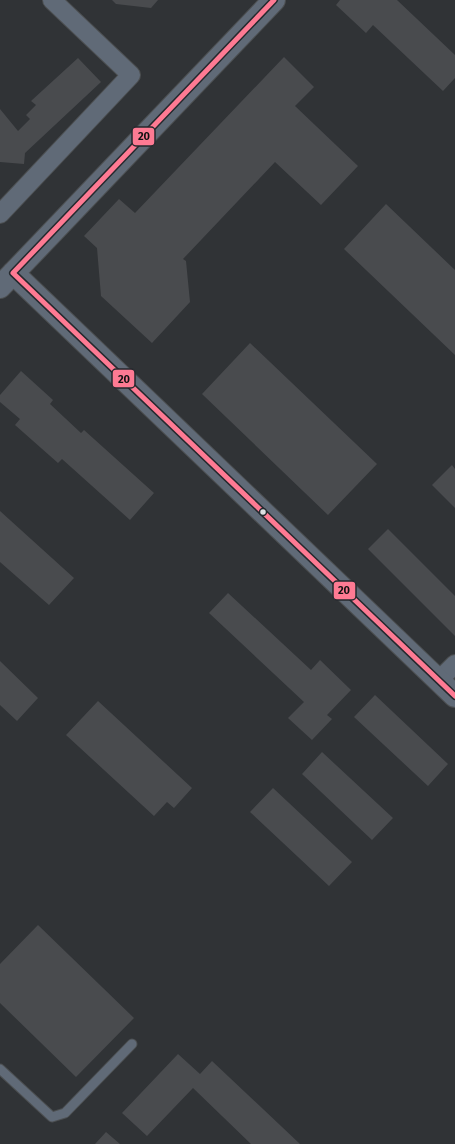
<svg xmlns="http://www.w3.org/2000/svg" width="455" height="1144" viewBox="0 0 455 1144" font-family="'Fira Sans',sans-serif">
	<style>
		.building { fill: #494b4e }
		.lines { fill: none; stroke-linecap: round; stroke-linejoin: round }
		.service-casing { stroke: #4c4f51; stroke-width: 11 }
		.minor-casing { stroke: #4c4f51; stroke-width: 20 }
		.tertiary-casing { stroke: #4c4f51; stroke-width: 24 }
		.service { stroke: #606a77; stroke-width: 9 }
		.minor { stroke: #606a77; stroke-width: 18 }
		.tertiary { stroke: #606a77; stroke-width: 22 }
		.bus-1-casing { stroke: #25292e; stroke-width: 8 }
		.bus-1 { stroke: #fe7a93; stroke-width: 5 }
		.bus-dot { fill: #dcdfe2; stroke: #25292e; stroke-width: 1.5 }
		.line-badge { stroke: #25292e; stroke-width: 1.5 }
		.pale-badge-label { font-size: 11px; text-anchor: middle; font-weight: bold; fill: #111 }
	</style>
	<rect width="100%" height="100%" fill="#303336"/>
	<path class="building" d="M112,0H158L151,8L116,4Z
		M340,0H397L455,55V78L443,91L373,25L366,33L336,5Z
		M284,57L314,87L295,106L358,166L321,205L275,162L183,259L186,261L190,302L152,343L101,296L97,248L84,236L119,199L135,213Z
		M78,58L101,82L25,153L24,164L0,162V109L18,131L30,119L26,115L36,105L31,101Z
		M386,204L455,270V355L344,249Z
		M250,343L377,464L328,515L202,394Z
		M21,371L53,400L50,404L81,433L84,430L154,493L130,520L62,459L58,463L15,425L20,419L0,402V395Z
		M452,465L455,469V508L432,485Z
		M0,511L74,578L49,605L0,562Z
		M388,529L455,596V636L368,549Z
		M228,593L311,670L320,660L351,690L327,715L332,719L312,740L288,718L304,702L209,613Z
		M0,661L38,698L17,721L0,705Z
		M375,695L448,764L428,786L354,717Z
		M98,701L192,788L174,808L167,802L154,816L66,735Z
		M322,752L393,818L372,840L302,774Z
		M273,788L352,862L329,886L250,812Z
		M38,925L134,1018L76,1077L0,1003V964Z
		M178,1054L200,1074L212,1061L300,1144H251L193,1088L147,1136L122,1113Z
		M106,1132L120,1144H95Z"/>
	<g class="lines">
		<g class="service-casing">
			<path id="service" d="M0,1069L52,1117L65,1113L132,1044"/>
		</g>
		<g class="minor-casing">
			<path id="minor" d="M0,214L131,75L52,0
				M439,680L455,664"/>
		</g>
		<g class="tertiary-casing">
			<path id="tertiary" d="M13,273L455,696
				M0,287L274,0"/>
		</g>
		<use href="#service" class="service"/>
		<use href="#minor" class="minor"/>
		<use href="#tertiary" class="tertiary"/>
		<g class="bus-1-casing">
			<path id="bus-1" d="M13,273L455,696
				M13,273L274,0"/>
		</g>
		<use href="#bus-1" class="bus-1"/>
	</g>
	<circle class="bus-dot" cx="263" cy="512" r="3.5"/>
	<g class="line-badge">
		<rect x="132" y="127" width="23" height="19" rx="4" fill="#fe7a93"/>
		<rect x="112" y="369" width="23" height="19" rx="4" fill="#fe7a93"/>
		<rect x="333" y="581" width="23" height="19" rx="4" fill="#fe7a93"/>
	</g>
	<g class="pale-badge-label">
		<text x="144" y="140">20</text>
		<text x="124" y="383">20</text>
		<text x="344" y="594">20</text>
	</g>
</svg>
